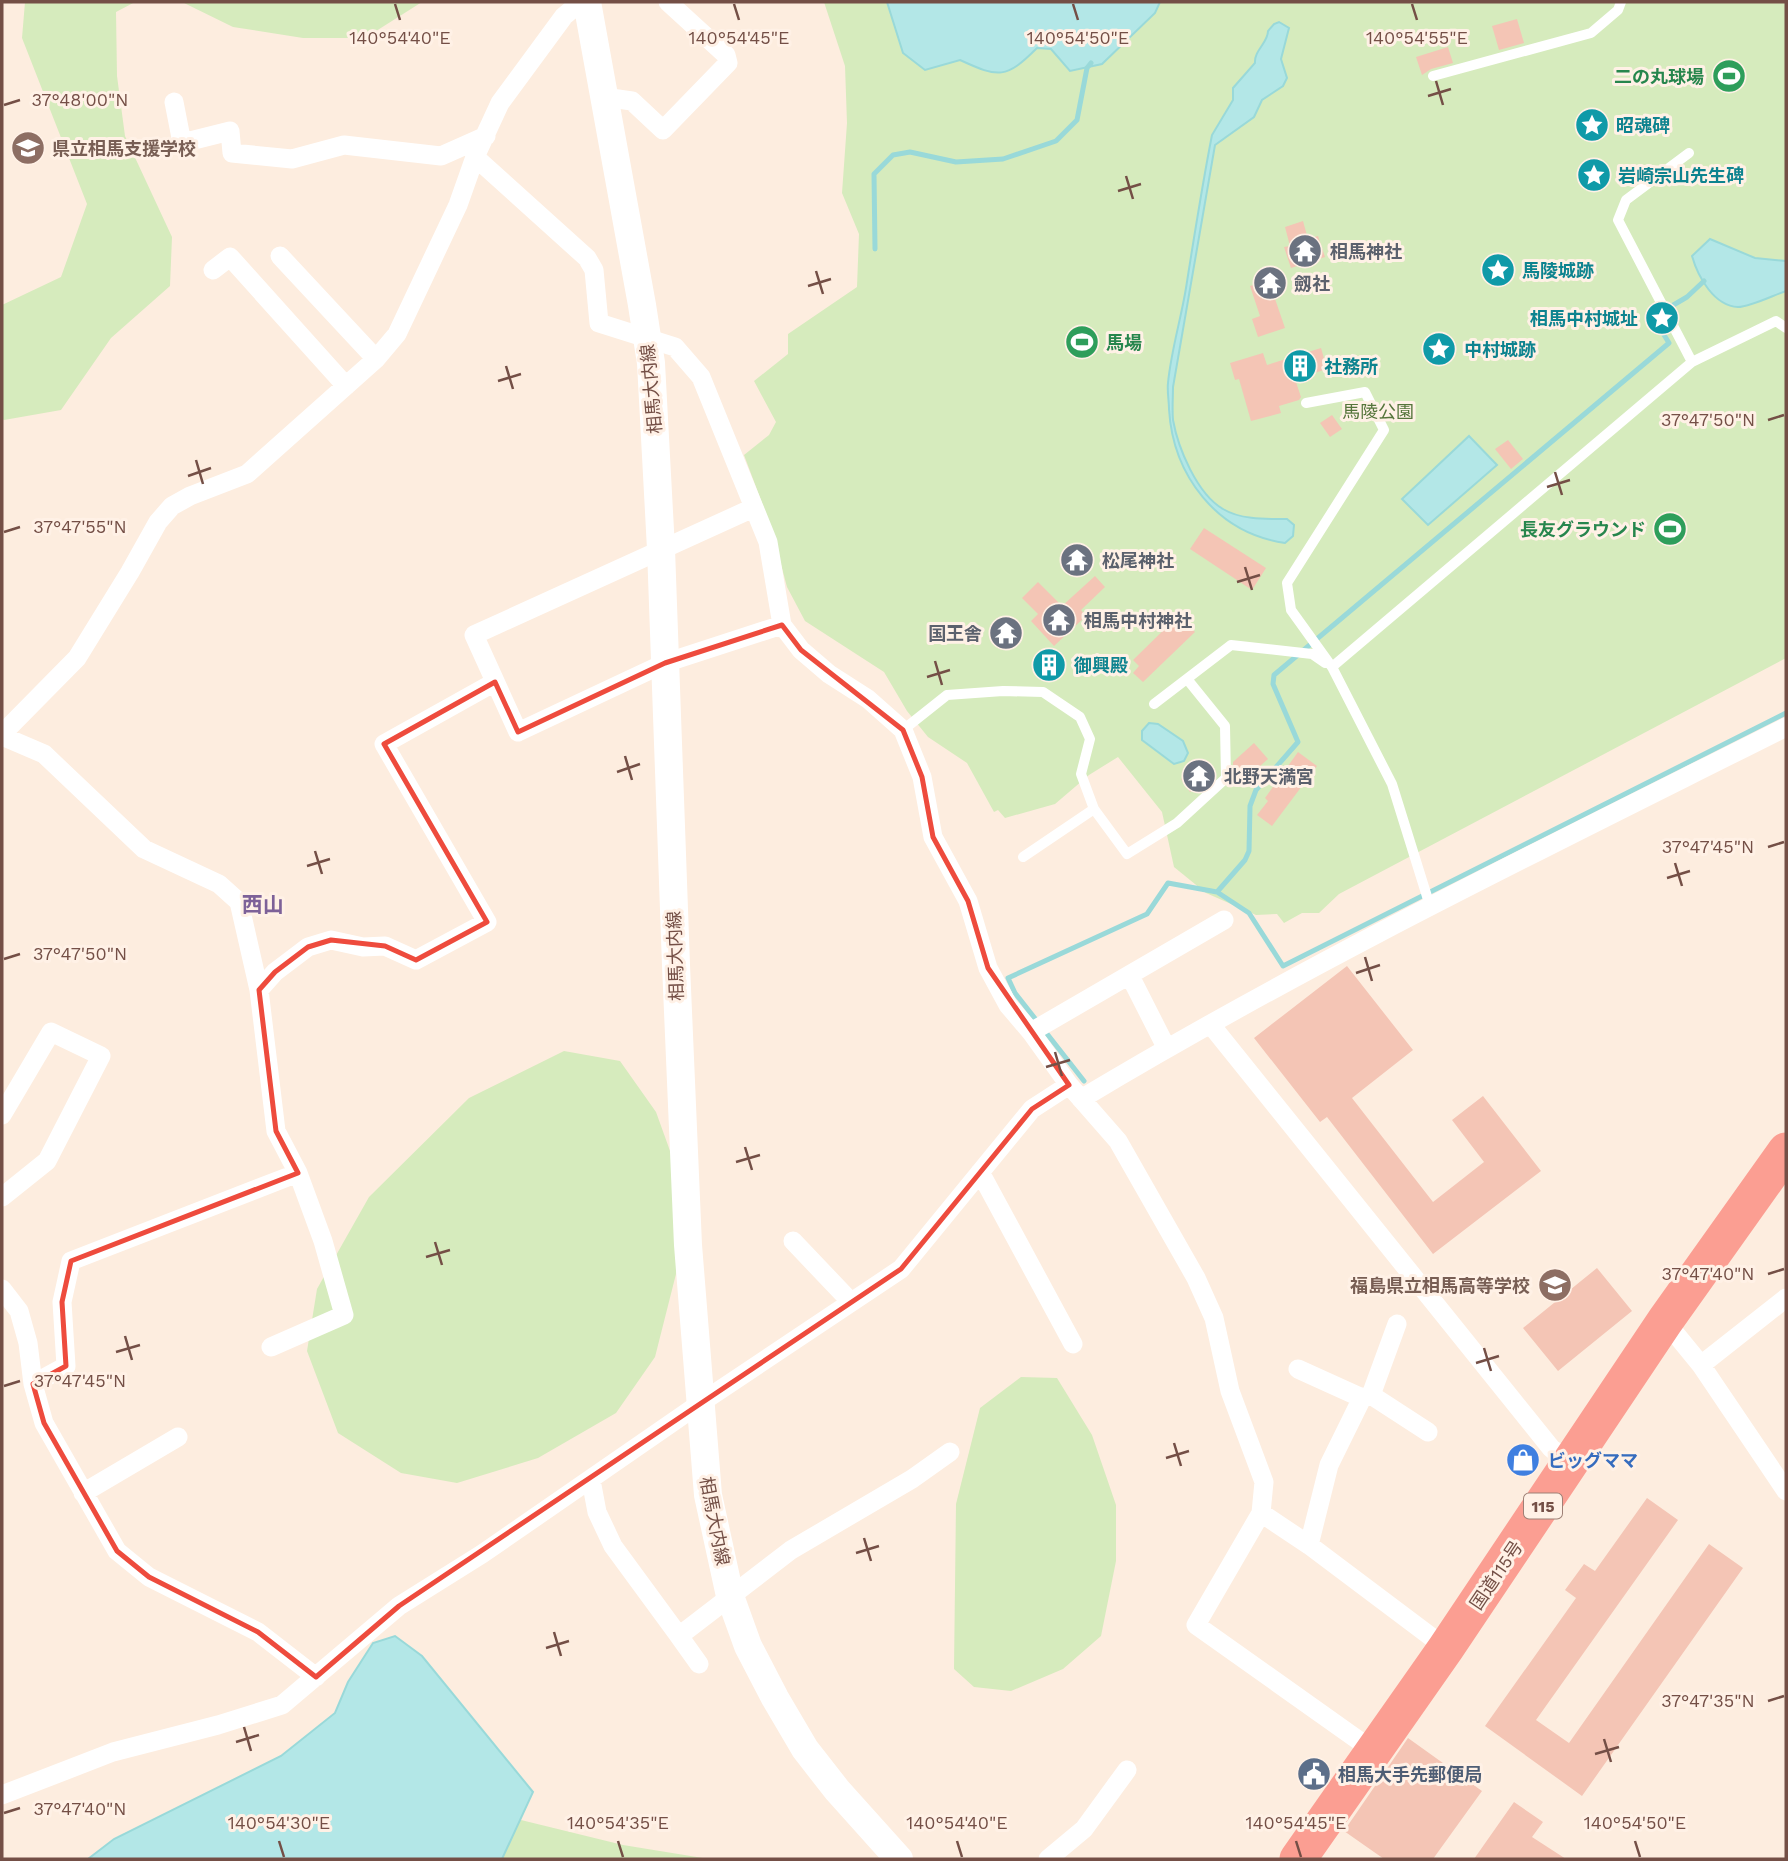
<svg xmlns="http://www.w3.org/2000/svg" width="1788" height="1861" viewBox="0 0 1788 1861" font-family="'Work Sans','Noto Sans JP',sans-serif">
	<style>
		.green { fill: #d6ebbd }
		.water { fill: #b3e7e7; stroke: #99d9d9; stroke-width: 2 }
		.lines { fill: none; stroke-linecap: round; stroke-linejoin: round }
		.stream { stroke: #99d9d9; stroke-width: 5 }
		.building { fill: #f4c5b5 }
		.lane { stroke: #fff; stroke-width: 10 }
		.street { stroke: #fff; stroke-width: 19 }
		.secondary { stroke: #fff; stroke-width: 28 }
		.highway { stroke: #fb9e92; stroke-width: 37 }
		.marked { fill: none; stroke: #ee4b3d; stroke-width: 5; stroke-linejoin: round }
		.ticks { fill: none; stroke: #744f46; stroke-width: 2.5 }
		.labels { text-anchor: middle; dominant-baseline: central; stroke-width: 6; stroke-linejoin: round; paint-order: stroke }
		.shield { fill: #fff1e6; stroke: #9e8076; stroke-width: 2 }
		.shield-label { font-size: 16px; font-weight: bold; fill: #744f46 }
		.leisure-label { font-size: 18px; font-weight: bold; fill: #27864d; stroke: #fff1e6; text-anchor: end }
		.culture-label { font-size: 18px; font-weight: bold; fill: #0d838f; stroke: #fff1e6; text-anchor: start }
		.education-label { font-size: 18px; font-weight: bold; fill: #785e54; stroke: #fff1e6; text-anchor: start }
		.worship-label { font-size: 18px; font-weight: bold; fill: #5b616d; stroke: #fff1e6; text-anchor: start }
		.street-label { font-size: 18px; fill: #744f46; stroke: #fff1e6 }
		.park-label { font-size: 18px; fill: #55753b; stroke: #fff1e6 }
		.shop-label { font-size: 18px; font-weight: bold; fill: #366cbe; stroke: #fff1e6; text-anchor: start }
		.service-label { font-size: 18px; font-weight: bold; fill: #4e5e75; stroke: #fff1e6; text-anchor: start }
		.quarter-label { font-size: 21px; font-weight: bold; fill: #7d6198; stroke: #fff1e6 }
		.ticks-label { font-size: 18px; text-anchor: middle; fill: #744f46; stroke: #fff1e6; stroke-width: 6; stroke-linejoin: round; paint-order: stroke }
	</style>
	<rect width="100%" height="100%" fill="#fdeddf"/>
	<path class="green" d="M25,2H135L116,12L117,76L125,136L172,237L170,286L111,338L61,410L4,420L2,419V305L61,277L87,204L22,38Z
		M182,2H422L365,38H303L233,27Z
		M824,2H1786V658L1339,894L1319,913H1302L1284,923L1277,914L1256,915L1206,893L1174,867L1162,812L1118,757L1089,775L1055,804L1005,818L998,810L994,812L967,763L928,737L907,711L884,672L805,621L787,587L771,527L744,455L769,435L776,422L754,381L788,354V334L857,287L859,234L842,193L847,123L845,66Z
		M564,1051L620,1061L656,1112L678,1173L676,1274L655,1357L616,1413L538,1458L457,1483L401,1473L338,1433L307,1351L317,1289L369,1197L469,1098Z
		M1021,1377L1057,1378L1092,1435L1116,1505V1561L1101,1636L1063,1669L1011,1691L974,1687L954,1669L956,1504L980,1408Z
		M521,1820L623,1845L709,1859H370Z"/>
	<path class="water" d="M887,2H1160L1155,13L1102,64L1070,71L1051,49L1037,48C1006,79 999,78 960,60L925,70L903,53Z
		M1279,22L1289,28L1281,59L1287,78L1283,86L1262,100L1254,117L1215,145L1173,387C1173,398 1172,409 1173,420C1178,448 1197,494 1223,509C1241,520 1266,519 1287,519L1294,525L1293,536L1285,543C1217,533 1173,476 1169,409C1169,401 1167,391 1168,383C1171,351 1181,319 1186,288C1194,237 1202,186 1212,135L1233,100V88L1255,63C1254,50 1268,43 1268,31L1274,24Z
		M1710,239L1755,258L1786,261V291C1774,295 1750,307 1738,307C1714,306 1698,277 1692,256Z
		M1469,436L1497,465L1428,525L1402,499Z
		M1149,723L1158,724L1183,741L1188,753L1184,761L1174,764L1142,740V731Z
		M395,1636L422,1656L533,1792L502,1859H88L114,1839L281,1756L335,1713L348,1682L373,1643Z"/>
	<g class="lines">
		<path class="stream" d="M875,249L874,174L893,155L910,152L956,162L1003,159L1056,141L1077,120L1087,68L1091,63
			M1217,892L1245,860L1249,851L1250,806L1256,790L1298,742L1273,684L1274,675L1669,343L1653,317L1687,297L1704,281
			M1084,1081L1015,993L1008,978L1147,914L1168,883L1217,892L1249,913L1283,966L1786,713"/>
	</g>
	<path class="building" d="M1517,19L1524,43L1499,50L1492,26Z
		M1448,47L1453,63L1431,69L1422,75L1416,57Z
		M1303,221L1308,239L1318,236L1325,257L1291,268L1284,247L1290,246L1285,227Z
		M1278,268L1285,289L1273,293L1285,328L1258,337L1252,319L1260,316L1250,286L1264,282L1261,273Z
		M1321,348L1327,369L1295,379L1301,397L1299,400L1279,406L1281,413L1251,421L1239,379L1235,380L1230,363L1263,353L1267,365Z
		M1332,415L1342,429L1330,437L1320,423Z
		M1508,440L1523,459L1511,469L1495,449Z
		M1204,528L1266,568L1252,590L1190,549Z
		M1095,576L1105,587L1081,610L1086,616L1054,646L1031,621L1038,614L1022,598L1038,582L1062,606Z
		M1179,615L1195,632L1143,682L1133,673L1139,666L1133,660Z
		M1254,743L1268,759L1244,780L1233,767V762Z
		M1298,752L1317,766L1272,826L1257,815L1268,801L1265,798Z
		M1208,761L1216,774L1190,792L1181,779Z
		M1347,966L1413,1050L1352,1098L1433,1202L1484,1162L1452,1120L1483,1096L1541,1171L1433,1254L1327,1117L1320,1122L1254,1038Z
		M1597,1268L1632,1311L1558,1371L1523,1328Z
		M1647,1498L1678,1520L1536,1720L1569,1743L1709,1544L1743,1568L1582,1796L1485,1726L1576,1598L1565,1590L1584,1564L1595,1571Z
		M1408,1738L1482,1791L1433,1859H1384L1344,1831Z
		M1514,1802L1543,1822L1532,1837L1566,1859H1474Z"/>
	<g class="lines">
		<path class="lane" d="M1433,76L1591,33L1618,10L1621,2
			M1689,153L1626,200L1618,220L1692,362
			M1306,403L1365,392L1384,430L1287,583L1291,610L1332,667L1392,784L1430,906
			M1332,667L1692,362L1776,321L1786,328
			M1154,704L1231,645L1312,654L1325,663
			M903,730L947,695L1003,691L1043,692L1080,717L1090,739L1081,774L1094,809L1127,854L1177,823L1226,778L1225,726L1187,679
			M1023,857L1094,809"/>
		<path class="street" d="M604,97L632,101L663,130L728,63L726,55L668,2
			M174,102L182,143L230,131L232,153L292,159L344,145L441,156L486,136
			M475,157L587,258L594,270L599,323L675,347L701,377L768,542L782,625
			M280,256L376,359
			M213,270L230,257L346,386
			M753,508L474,635L518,732L665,663L782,625L801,650L829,674L868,699L903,730L922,777L933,837L968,901L988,968L1008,1005L1031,1032L1069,1085L1118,1141L1196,1278L1214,1318L1230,1391L1264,1482L1261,1513L1309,1545L1446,1648
			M2,734L77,658L130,572L158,522L172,506L190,496L247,474L376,359L397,334L458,205L475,157L500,103L564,16L581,2
			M2,736L44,754L144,849L219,884L239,902L259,990
			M1130,976L1166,1047
			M1211,1025L1551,1448L1571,1464
			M1031,1032L1224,920
			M1081,1099C1309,962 1549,846 1786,727
			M2,1115L51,1032L101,1056L47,1161L2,1197
			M980,1172L1073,1344
			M793,1241L851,1302
			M2,1289L19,1311L28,1343L33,1384L44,1423L117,1551L149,1577L258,1632L316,1677
			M1665,1321L1701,1365L1786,1491
			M271,1347L344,1315L323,1241L298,1173L276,1131L259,990L275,972L308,947L331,940L363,947L385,946L416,960L487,922L384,744L495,682
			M1701,1365L1786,1298
			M1298,1369L1362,1398
			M33,1384L66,1366L62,1302L71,1261L298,1173
			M1371,1395L1428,1432
			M591,1480L597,1512L613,1546L679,1636L791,1550L912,1479L950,1452
			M83,1493L178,1437
			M1261,1513L1196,1625L1375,1752
			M1309,1545L1329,1465L1362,1398L1371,1395L1397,1324
			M679,1636L699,1664
			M2,1795L113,1752L218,1725L282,1705L399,1606L482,1554L699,1404L901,1269L1032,1109L1069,1085
			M1048,1859L1084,1829L1127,1770"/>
		<path class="secondary" d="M587,2L642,305L651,363L661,549L676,965L688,1245L708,1495L730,1596L748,1646L775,1698L805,1749L837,1790L899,1859"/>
		<path class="highway" d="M1298,1859L1446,1648L1665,1321L1786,1151"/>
	</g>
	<path class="marked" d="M782,625L801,650L903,730L922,777L933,837L968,901L988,968L1069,1085L1032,1109L901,1269L399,1606L316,1677L258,1632L149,1577L117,1551L44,1423L33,1384L66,1366L62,1302L71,1261L298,1173L276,1131L259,990L275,972L308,947L331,940L385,946L416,960L487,922L384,744L495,682L518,732L665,663Z"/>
	<path class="ticks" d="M395,4L400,20M734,4L739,20M1073,4L1078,20M1412,4L1417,20M1436,81L1443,105M1428,96L1451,89M4,105L20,100M1126,176L1133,199M1118,191L1141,184M816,271L823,294M808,286L831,279M506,366L513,389M498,381L521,374M1768,420L1784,415M196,460L203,484M1555,472L1562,495M188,476L211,468M1547,487L1570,480M4,532L20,527M1245,567L1252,590M1237,582L1260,575M935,661L942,685M927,677L950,670M625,756L632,780M617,772L640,764M1768,847L1784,842M315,851L322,874M1675,863L1682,886M307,866L330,859M1667,878L1690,871M1365,957L1372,981M4,959L20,954M1356,973L1380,965M1055,1052L1062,1076M1046,1067L1070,1060M745,1147L752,1170M736,1162L760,1155M435,1242L442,1265M426,1257L450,1250M1768,1274L1784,1269M125,1336L132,1360M1484,1348L1491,1371M116,1352L140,1345M1476,1363L1499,1356M4,1386L20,1381M1174,1443L1181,1466M1166,1458L1189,1451M864,1538L871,1561M856,1553L879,1546M554,1632L561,1656M546,1648L569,1641M1768,1701L1784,1696M244,1727L251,1751M1604,1739L1611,1762M236,1742L259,1735M1595,1754L1619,1747M4,1813L20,1808M279,1841L284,1857M618,1841L623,1857M957,1841L962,1857M1296,1841L1301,1857M1635,1841L1640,1857"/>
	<defs>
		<g id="stadium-disc" transform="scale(1.75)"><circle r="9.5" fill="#2e9e5b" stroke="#fff1e6"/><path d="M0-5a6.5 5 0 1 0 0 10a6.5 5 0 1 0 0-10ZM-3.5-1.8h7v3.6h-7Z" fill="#fff"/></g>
		<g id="sight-disc" transform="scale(1.75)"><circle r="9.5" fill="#0f9aa8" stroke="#fff1e6"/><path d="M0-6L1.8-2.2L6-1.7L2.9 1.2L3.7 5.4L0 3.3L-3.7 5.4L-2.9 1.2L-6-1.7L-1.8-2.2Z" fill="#fff"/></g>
		<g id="school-disc" transform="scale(1.75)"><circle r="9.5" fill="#8d6e63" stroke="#fff1e6"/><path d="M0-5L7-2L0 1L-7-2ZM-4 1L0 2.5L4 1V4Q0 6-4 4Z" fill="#fff"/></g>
		<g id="temple-disc" transform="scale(1.75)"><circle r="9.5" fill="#6b7280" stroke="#fff1e6"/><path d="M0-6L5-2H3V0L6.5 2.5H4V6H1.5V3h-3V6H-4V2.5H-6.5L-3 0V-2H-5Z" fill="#fff"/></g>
		<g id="building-disc" transform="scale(1.75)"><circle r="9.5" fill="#0f9aa8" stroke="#fff1e6"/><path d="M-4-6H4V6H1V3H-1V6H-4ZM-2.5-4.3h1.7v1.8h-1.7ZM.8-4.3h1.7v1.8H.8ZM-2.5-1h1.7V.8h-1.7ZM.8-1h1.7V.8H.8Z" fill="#fff"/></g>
		<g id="shop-disc" transform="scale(1.75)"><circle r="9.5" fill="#3f7fe0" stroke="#fff1e6"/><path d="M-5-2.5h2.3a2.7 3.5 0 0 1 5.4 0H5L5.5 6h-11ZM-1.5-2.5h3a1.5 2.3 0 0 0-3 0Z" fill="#fff"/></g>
		<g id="civic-disc" transform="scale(1.75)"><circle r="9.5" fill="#5c6f8a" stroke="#fff1e6"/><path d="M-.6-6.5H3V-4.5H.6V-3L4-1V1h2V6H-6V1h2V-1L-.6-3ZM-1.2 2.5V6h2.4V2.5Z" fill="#fff"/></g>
	</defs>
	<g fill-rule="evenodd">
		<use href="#stadium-disc" x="1729" y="76"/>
		<use href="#sight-disc" x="1592" y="125"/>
		<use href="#school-disc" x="28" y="148"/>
		<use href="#sight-disc" x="1594" y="175"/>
		<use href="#temple-disc" x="1305" y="251"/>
		<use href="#sight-disc" x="1498" y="270"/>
		<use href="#temple-disc" x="1270" y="283"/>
		<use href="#sight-disc" x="1662" y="318"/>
		<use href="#stadium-disc" x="1082" y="342"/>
		<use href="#sight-disc" x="1439" y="349"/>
		<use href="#building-disc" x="1300" y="366"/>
		<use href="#stadium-disc" x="1670" y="529"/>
		<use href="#temple-disc" x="1077" y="560"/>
		<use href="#temple-disc" x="1059" y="620"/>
		<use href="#temple-disc" x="1006" y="633"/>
		<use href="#building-disc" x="1049" y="665"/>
		<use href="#temple-disc" x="1199" y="776"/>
		<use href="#school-disc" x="1555" y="1285"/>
		<use href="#shop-disc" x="1523" y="1460"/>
		<use href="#civic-disc" x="1314" y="1774"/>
	</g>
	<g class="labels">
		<rect class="shield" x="1524" y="1493.5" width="38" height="25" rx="5"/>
		<g class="shield-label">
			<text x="1543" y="1506">115</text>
		</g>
		<g class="leisure-label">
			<text x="1704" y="76">二の丸球場</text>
			<text x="1106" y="342" text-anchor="start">馬場</text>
			<text x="1646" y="529">長友グラウンド</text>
		</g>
		<g class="culture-label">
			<text x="1616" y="125">昭魂碑</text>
			<text x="1618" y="175">岩崎宗山先生碑</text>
			<text x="1522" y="270">馬陵城跡</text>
			<text x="1638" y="318" text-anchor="end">相馬中村城址</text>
			<text x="1464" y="349">中村城跡</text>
			<text x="1324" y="366">社務所</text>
			<text x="1074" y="665">御興殿</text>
		</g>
		<g class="education-label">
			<text x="52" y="148">県立相馬支援学校</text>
			<text x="1530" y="1285" text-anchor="end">福島県立相馬高等学校</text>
		</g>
		<g class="worship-label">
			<text x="1330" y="251">相馬神社</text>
			<text x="1294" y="283">劔社</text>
			<text x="1102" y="560">松尾神社</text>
			<text x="1084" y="620">相馬中村神社</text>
			<text x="982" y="633" text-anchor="end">国王舎</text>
			<text x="1224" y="776">北野天満宮</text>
		</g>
		<g class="street-label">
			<text transform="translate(651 389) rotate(-95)">相馬大内線</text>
			<text transform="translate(675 956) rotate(-92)">相馬大内線</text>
			<text transform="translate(715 1521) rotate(79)">相馬大内線</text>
			<text transform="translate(1496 1575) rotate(-56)">国道115号</text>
		</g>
		<g class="park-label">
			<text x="1378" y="411">馬陵公園</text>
		</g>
		<g class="shop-label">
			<text x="1548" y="1460">ビッグママ</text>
		</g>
		<g class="service-label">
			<text x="1338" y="1774">相馬大手先郵便局</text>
		</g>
		<g class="quarter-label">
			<text x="263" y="904">西山</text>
		</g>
	</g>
	<g class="ticks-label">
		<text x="400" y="44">140°54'40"E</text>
		<text x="739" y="44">140°54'45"E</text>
		<text x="1078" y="44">140°54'50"E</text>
		<text x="1417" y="44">140°54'55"E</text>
		<text x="80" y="106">37°48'00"N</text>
		<text x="1708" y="426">37°47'50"N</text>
		<text x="80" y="533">37°47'55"N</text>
		<text x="1708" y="853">37°47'45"N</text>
		<text x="80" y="960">37°47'50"N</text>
		<text x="1708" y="1280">37°47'40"N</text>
		<text x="80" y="1387">37°47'45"N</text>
		<text x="1708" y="1707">37°47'35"N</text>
		<text x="80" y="1815">37°47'40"N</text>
		<text x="279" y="1829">140°54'30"E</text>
		<text x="618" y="1829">140°54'35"E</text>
		<text x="957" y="1829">140°54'40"E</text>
		<text x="1296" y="1829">140°54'45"E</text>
		<text x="1635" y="1829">140°54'50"E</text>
	</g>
	<rect width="1788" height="1861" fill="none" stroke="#744f46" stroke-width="7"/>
</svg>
